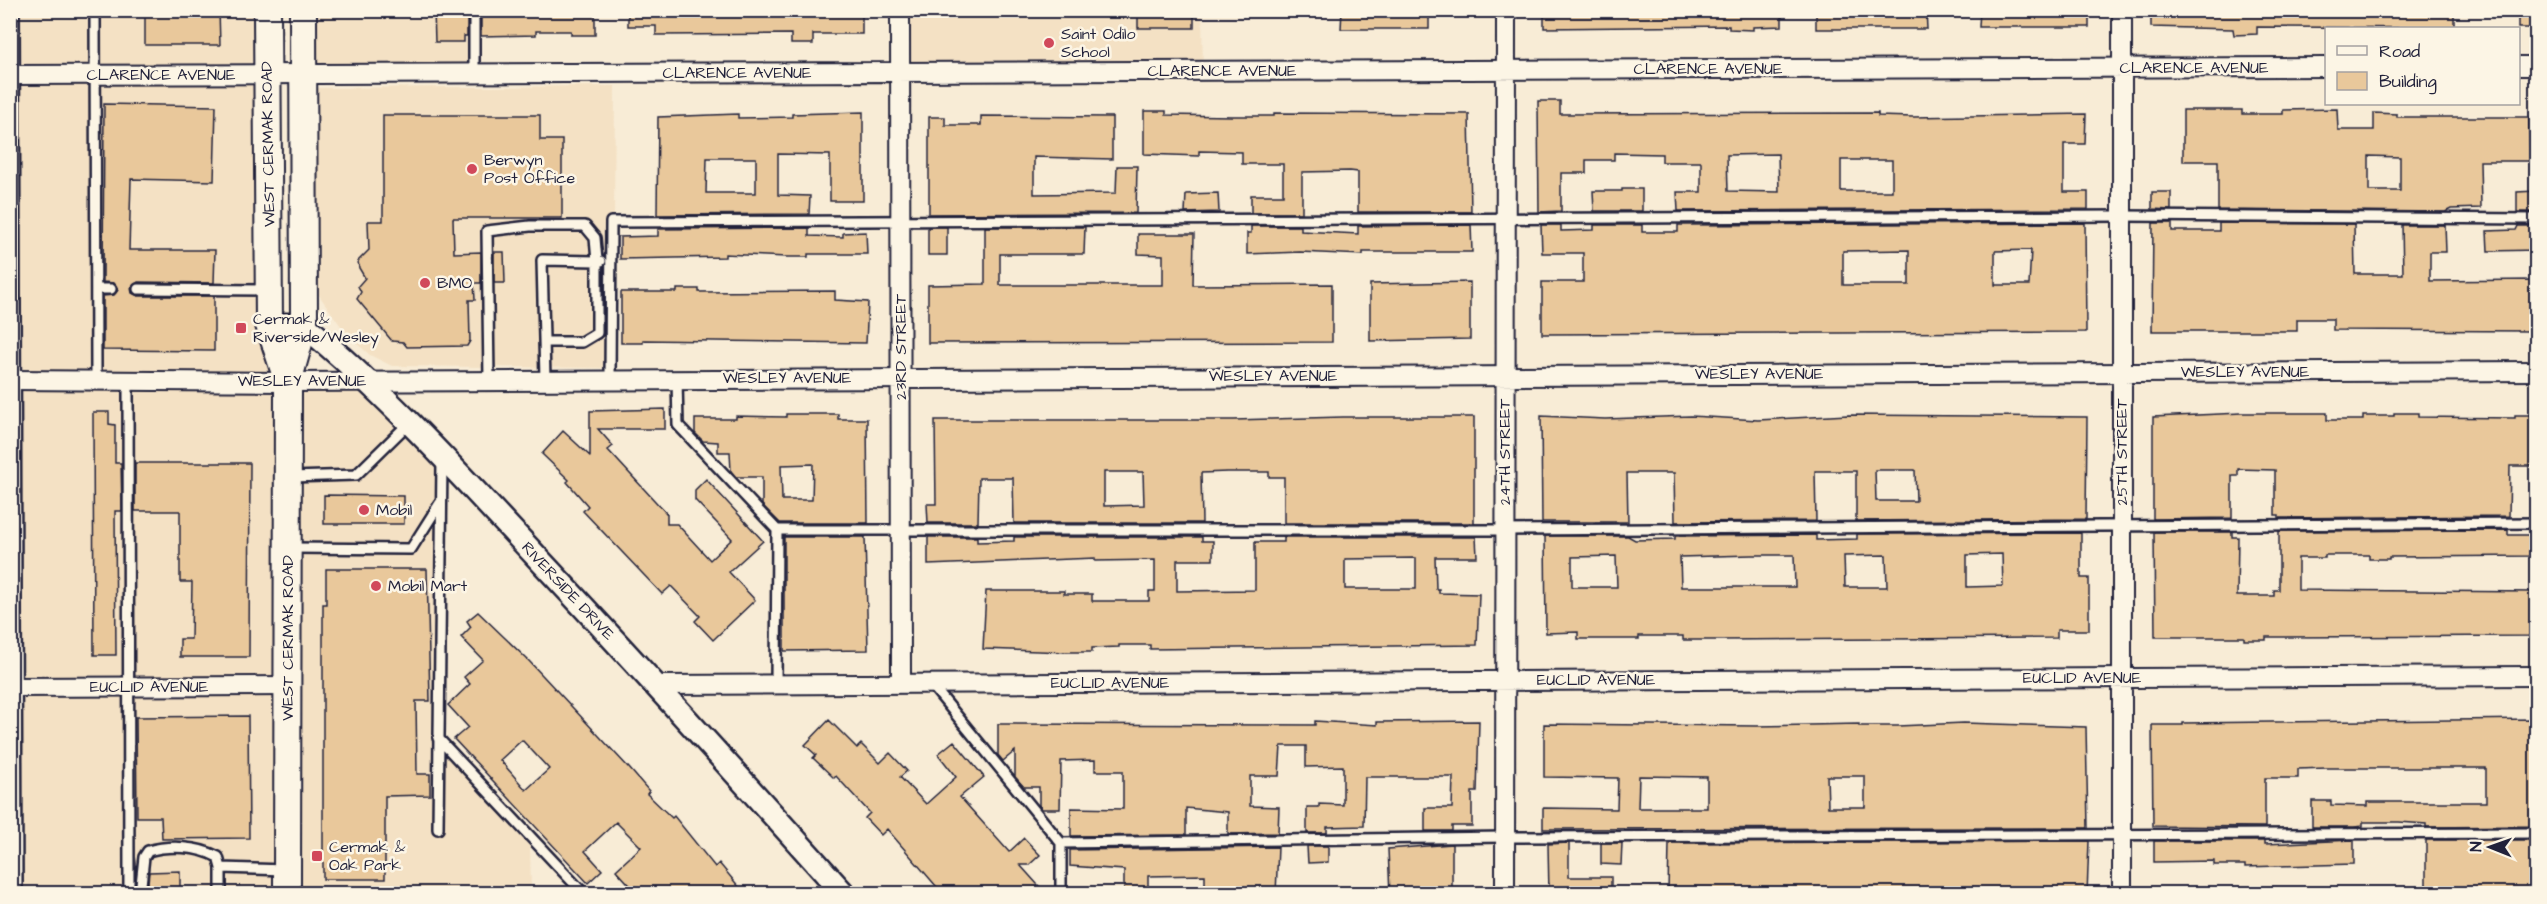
<svg xmlns="http://www.w3.org/2000/svg" width="2547" height="904" viewBox="0 0 2547 904" font-family="'Architects Daughter',sans-serif">
	<style>
		.built { fill: #f4e1c4 }
		.building { fill: #e9c89b; stroke: #22223b; stroke-width: 1.5; fill-rule: evenodd }
		.lines { fill: none; stroke-linecap: round; stroke-linejoin: round }
		.service-casing { stroke: #22223b; stroke-width: 14 }
		.minor-casing { stroke: #22223b; stroke-width: 22 }
		.tertiary-casing { stroke: #22223b; stroke-width: 27 }
		.secondary-casing { stroke: #22223b; stroke-width: 30 }
		.service { stroke: #fcf5e5; stroke-width: 9 }
		.minor { stroke: #fcf5e5; stroke-width: 18 }
		.tertiary { stroke: #fcf5e5; stroke-width: 22 }
		.secondary { stroke: #fcf5e5; stroke-width: 26 }
		.poi-dot { fill: #d1495b; stroke: #fcf5e5; stroke-width: 2 }
		.labels { text-anchor: middle; dominant-baseline: central; stroke-width: 5; stroke-linejoin: round; paint-order: stroke }
		.poi-label { font-size: 16px; fill: #22223b; stroke: #fcf5e5; text-anchor: start }
		.street-label { font-size: 16px; fill: #22223b; stroke: #fcf5e5 }
	</style>
	<rect width="100%" height="100%" fill="#f8ecd6"/>
	<filter id="ink" filterUnits="userSpaceOnUse"><feTurbulence type="fractalNoise" baseFrequency=".0167" numOctaves="2"/><feDisplacementMap in="SourceGraphic" scale="12" xChannelSelector="R" yChannelSelector="G"/><feConvolveMatrix kernelMatrix="1 2 1 2 8 2 1 2 1" color-interpolation-filters="sRGB"/></filter>
	<g filter="url(#ink)">
		<path class="built" d="M11,11H263L283,378L11,377Z
			M316,11H478V70L316,69Z
			M896,11H1202L1203,75L897,77Z
			M615,86L613,368L392,366L370,355L348,336L316,291V88Z
			M364,383L445,464V753L530,845L531,893L291,894L292,385Z
			M18,384L285,386L284,893H20Z"/>
		<path class="building" d="M145,10H219L220,45H145Z
			M434,10H467V36H464V42H435Z
			M481,10H595V35H571V31H536V35L481,36Z
			M628,10H862V34H813V44H791V34L656,35V26H628Z
			M1138,10H1194V28H1138Z
			M1342,10H1429V29H1341Z
			M1544,10H1782V26L1753,27V30L1729,29V26L1544,28Z
			M1816,10H1926L1927,29H1816Z
			M1980,10H2089V27H1979Z
			M2151,10H2454V28L2257,27V34L2234,35L2233,29L2151,27Z
			M2518,10H2536V28H2518Z
			M1538,101H1560V114L1878,113V116L1913,117L2086,114L2085,144H2064V192H2088V209L1678,211L1677,192H1701V162H1662V154L1614,153V160H1586V173H1561V211L1539,212ZM1778,154L1779,192L1728,191L1727,155ZM1841,160H1892V191H1841Z
			M104,104L216,106L214,181L131,179L129,250H215L214,283L138,282L131,288L132,293L138,296H214V351L103,350V296L114,295L118,290L114,283L103,282Z
			M2337,109L2338,130H2374V113L2397,114V117H2529L2530,161H2480L2481,208L2451,209L2445,212L2218,210V161H2183V110H2242V114H2283V110ZM2369,156L2400,157V191H2369Z
			M1144,111H1166V115L1232,116H1274V113L1469,114L1471,212H1358V172L1350,171L1302,172V213H1251V195H1283V164H1242V152L1199,151V156L1144,154Z
			M863,112V201H830V155L778,154V195L810,196L809,214L657,215L658,117L738,114V118L792,117V114ZM707,158H756V193H706Z
			M383,115H540V140H562V218H453L454,253L481,252V283H474L475,300H469L470,341L467,346L407,347L403,342L392,341L357,299L361,292L358,286L365,278L359,268L358,261L369,250L368,221H383Z
			M981,116L1112,117V159L1034,157V194L1116,193L1117,166H1137L1136,213L929,214V117H945V125H981Z
			M1622,189H1642V211H1594L1593,191H1622Z
			M2536,191V212H2517V192Z
			M2152,192H2171V210L2152,209Z
			M1218,193L1219,212L1185,213L1186,194Z
			M2085,223L2086,332L1542,334V282H1583V253H1542L1541,225H1561V231L1594,230V225H1642V232H1678V225ZM1909,250V285H1843V251ZM2031,250L2029,285H1995V251Z
			M2153,223H2172V231H2219V223L2354,224L2355,274H2403L2402,225H2445L2446,252H2430V281L2536,280V331L2333,330V319H2297V331H2152Z
			M1471,225L1472,252H1363V255L1300,252L1247,254V233H1251V226H1301V231L1358,234V226Z
			M2518,226H2536V250L2488,251L2487,231L2516,230Z
			M928,227H947V255H928Z
			M985,227H1085L1084,254H1000V285H1163V255L1138,254V234H1194L1193,285L1332,284V342L928,343V285L985,284Z
			M809,228V236L843,237V233L866,232L867,254H808V257H787L725,254V257L620,259V237L658,236V229Z
			M494,252H504L505,283H494Z
			M1470,282V339L1370,341V284Z
			M677,289H699V292L835,291V300L868,302L866,343L643,340V343H621V292H677Z
			M665,409V429H598L613,446L608,450L667,514V524H677L710,560L732,539L695,500V490L706,479L763,541L729,572L755,600L713,640L695,621L700,616L671,586L662,594L583,511L588,506L567,482L569,480L542,454L563,431L590,456V411Z
			M93,412H109V424L115,425V463H121L122,511H115L116,655H94Z
			M2242,413H2327V420H2363V416H2394V413H2418V417L2515,418V415H2536V466H2510L2509,516L2279,518V515H2275V470L2238,469V476H2232V518L2153,519V417Z
			M786,414H838V419H867L868,523H780L762,505V477H736L731,471L730,452H718V442L703,441L695,433V419H736V416L786,417ZM813,464L812,500H782L781,465Z
			M1848,415L2087,417L2086,519L1856,521V471H1815L1816,521L1675,522L1674,473H1627L1628,522H1542L1541,416L1605,419L1691,416L1758,420ZM1875,470H1915L1916,501H1876Z
			M1343,417H1474V523H1284V477H1269V472H1227L1201,473L1202,523H1014L1013,478H979L978,523H928L927,504H936L935,420H1234ZM1104,472H1143L1144,505L1104,506Z
			M135,463H250L249,657H180V639H191L192,582H180V511H135Z
			M324,495L404,496V524H324Z
			M2508,530V535H2536V556L2389,557V559H2369V555H2325V558H2298V590L2536,592V636L2266,637V640H2244V637H2155L2154,532H2232V537H2238L2237,596H2274V590H2279V531Z
			M2081,533V578H2089V630H2057V638L1719,640H1683V636H1639V639H1578V632L1546,633L1545,536H1628L1635,540L1675,539V536L1816,535V540L1857,539V534ZM2002,554L2003,586L1967,587V555ZM1751,555H1794L1795,587H1681L1680,557ZM1886,555L1887,587H1845L1844,556ZM1616,556L1617,587H1572V557Z
			M784,537H865L868,650L784,651Z
			M928,537H977V542L1014,541V537H1202V541H1213V560H1177V591L1255,590V542H1284V537H1476L1477,557H1435L1436,589H1439V593L1479,594L1477,645L1150,649V645H1119V647L1092,648V652H1067L983,649L986,591H1064V594H1092V601H1149V591H1155V560L1095,561V558L928,565ZM1416,558V589H1345V559Z
			M326,569H427L430,701H416L417,774H430V795L385,796V879H323V604H326Z
			M478,612L529,661L629,768L649,791L647,794L672,818L674,816L715,867L719,863L745,894H638L616,870L641,847L616,822L585,851L602,870L588,883L454,739L468,727L448,705L470,684L464,677L483,660L461,637L471,627L467,621ZM522,740L549,769L526,790L500,760Z
			M248,716L249,838L162,839L161,817H137L136,717Z
			M2536,719V826L2426,827V824L2399,822H2363V826L2354,827H2312V801H2331V805L2367,806V802H2486V768H2327L2298,769V778H2265V827L2153,826L2152,725H2183V723Z
			M829,720L857,748L861,744L880,763L890,753L907,771L900,777L926,804L956,777L938,754L954,741L984,777L960,797L1009,852L1024,838L1040,855L1029,865H1020L1046,894H943L887,829L881,835L865,818L870,813L836,776L834,778L813,758L816,755L805,745Z
			M1315,721L1377,725V722L1479,721L1477,792H1472V826H1452V831H1425V808H1452L1453,777H1365L1364,826L1327,827V833H1307V807H1319V804L1343,805V766L1306,767V746H1281L1279,776H1250V806L1279,807L1278,833L1228,834V812L1186,808V835L1071,836V808L1123,809V771H1095V760L1061,761L1060,809H1042L1039,805V787H1024L1015,777V751L1003,761L998,755V724L1315,725Z
			M1964,723L2086,727L2088,828L1543,829V808L1617,809L1618,778L1544,777V724L1757,726L1859,724V726H1898ZM1639,776L1707,777V808H1638ZM1827,776H1865V807H1828Z
			M2354,840V864L2245,867V865H2214V861L2154,862V841H2265V844Z
			M2426,840H2536V894H2426Z
			M2089,841L2087,894H1668L1669,843Z
			M1569,843V877H1611V894H1549L1548,844Z
			M1601,843H1622L1621,865L1601,864Z
			M1452,844V894H1390L1388,849Z
			M1307,846H1328V862L1308,863Z
			M1278,847L1276,894H1205V875L1148,876V894H1124V870L1070,866V850Z
			M180,871V894H147L149,872Z"/>
		<g class="lines">
			<g class="service-casing">
				<path id="service" d="M14,10L17,894
					M95,10L96,380
					M474,10V74
					M96,289H111
					M138,289L267,290
					M544,342H582L597,333V261L542,260L545,379
					M489,379L487,231L530,226H585L595,238L597,261H601
					M610,379L611,222L2122,216L2536,219
					M677,379L678,425L777,530L776,684
					M128,380L129,894
					M291,477L356,475L409,423
					M777,530H1505L2536,523
					M291,548L411,549L440,503
					M931,684L1061,843V894
					M438,738L584,894
					M438,829L442,461
					M1061,843L1505,837L2536,833
					M140,894L144,857L148,851C169,845 198,846 218,857L221,868
					M221,894V868L285,870"/>
			</g>
			<g class="minor-casing">
				<path id="minor" d="M900,10L901,684
					M2122,10V894
					M2518,66H2536
					M10,75L2326,67
					M10,380L288,382L2536,371
					M656,685L2536,676
					M10,687L288,686
					M1505,894L1506,10"/>
			</g>
			<g class="tertiary-casing">
				<path id="tertiary" d="M269,325H304C388,395 461,476 535,555C640,667 742,780 844,894"/>
			</g>
			<g class="secondary-casing">
				<path id="secondary" d="M267,10L269,325L288,382
					M287,894L288,382L304,325L303,10"/>
			</g>
			<use href="#service" class="service"/>
			<use href="#minor" class="minor"/>
			<use href="#tertiary" class="tertiary"/>
			<use href="#secondary" class="secondary"/>
		</g>
	</g>
	<g class="poi-dot">
		<circle cx="1049" cy="43" r="6"/>
		<circle cx="472" cy="169" r="6"/>
		<circle cx="425" cy="283" r="6"/>
		<rect x="235" y="322" width="12" height="12" rx="3"/>
		<circle cx="364" cy="510" r="6"/>
		<circle cx="376" cy="586" r="6"/>
		<rect x="311" y="850" width="12" height="12" rx="3"/>
	</g>
	<g class="labels">
		<g class="poi-label">
			<text x="1061" y="34">Saint Odilo<tspan x="1061" dy="18">School</tspan></text>
			<text x="484" y="160">Berwyn<tspan x="484" dy="18">Post Office</tspan></text>
			<text x="437" y="283">BMO</text>
			<text x="253" y="319">Cermak &amp;<tspan x="253" dy="18">Riverside/Wesley</tspan></text>
			<text x="376" y="510">Mobil</text>
			<text x="388" y="586">Mobil Mart</text>
			<text x="329" y="847">Cermak &amp;<tspan x="329" dy="18">Oak Park</tspan></text>
		</g>
		<g class="street-label">
			<text x="2194" y="68">CLARENCE AVENUE</text>
			<text x="1708" y="69">CLARENCE AVENUE</text>
			<text x="1222" y="71">CLARENCE AVENUE</text>
			<text x="737" y="73">CLARENCE AVENUE</text>
			<text x="161" y="75">CLARENCE AVENUE</text>
			<text transform="translate(268 144) rotate(-91)">WEST CERMAK ROAD</text>
			<text transform="translate(901 347) rotate(-90)">23RD STREET</text>
			<text x="2245" y="372">WESLEY AVENUE</text>
			<text x="1759" y="374">WESLEY AVENUE</text>
			<text x="1273" y="376">WESLEY AVENUE</text>
			<text x="787" y="378">WESLEY AVENUE</text>
			<text x="302" y="381">WESLEY AVENUE</text>
			<text transform="translate(1505 452) rotate(-90)">24TH STREET</text>
			<text transform="translate(2122 452) rotate(-90)">25TH STREET</text>
			<text transform="translate(568 591) rotate(47)">RIVERSIDE DRIVE</text>
			<text transform="translate(288 638) rotate(-90)">WEST CERMAK ROAD</text>
			<text x="2082" y="678">EUCLID AVENUE</text>
			<text x="1596" y="680">EUCLID AVENUE</text>
			<text x="1110" y="683">EUCLID AVENUE</text>
			<text x="149" y="687">EUCLID AVENUE</text>
		</g>
	</g>
	<rect width="2547" height="904" fill="none" stroke="#fcf5e5" stroke-width="36"/>
	<rect x="18" y="18" width="2511" height="868" fill="none" stroke="#22223b" stroke-width="2" filter="url(#ink)"/>
	<rect x="2325" y="27" width="195" height="78" fill="#fcf5e5" stroke="#a5a1a1" stroke-width="1.5"/>
	<rect x="2337" y="46" width="30" height="9" fill="#fcf5e5" stroke="#a5a1a1" stroke-width="1.5"/>
	<text x="2379" y="57" font-size="18" fill="#22223b">Road</text>
	<rect x="2337" y="72" width="30" height="18" fill="#e9c89b" stroke="#a5a1a1" stroke-width="1.5"/>
	<text x="2379" y="87" font-size="18" fill="#22223b">Building</text>
	<g transform="translate(2490 847) rotate(271)" stroke="#fcf5e5" stroke-width="4.5" paint-order="stroke">
	<path d="M0-4.5L10 22L0 15L-10 22Z" fill="#22223b"/>
	<text y="-9" font-size="16" font-weight="bold" text-anchor="middle" fill="#22223b">N</text>
	</g>
</svg>
